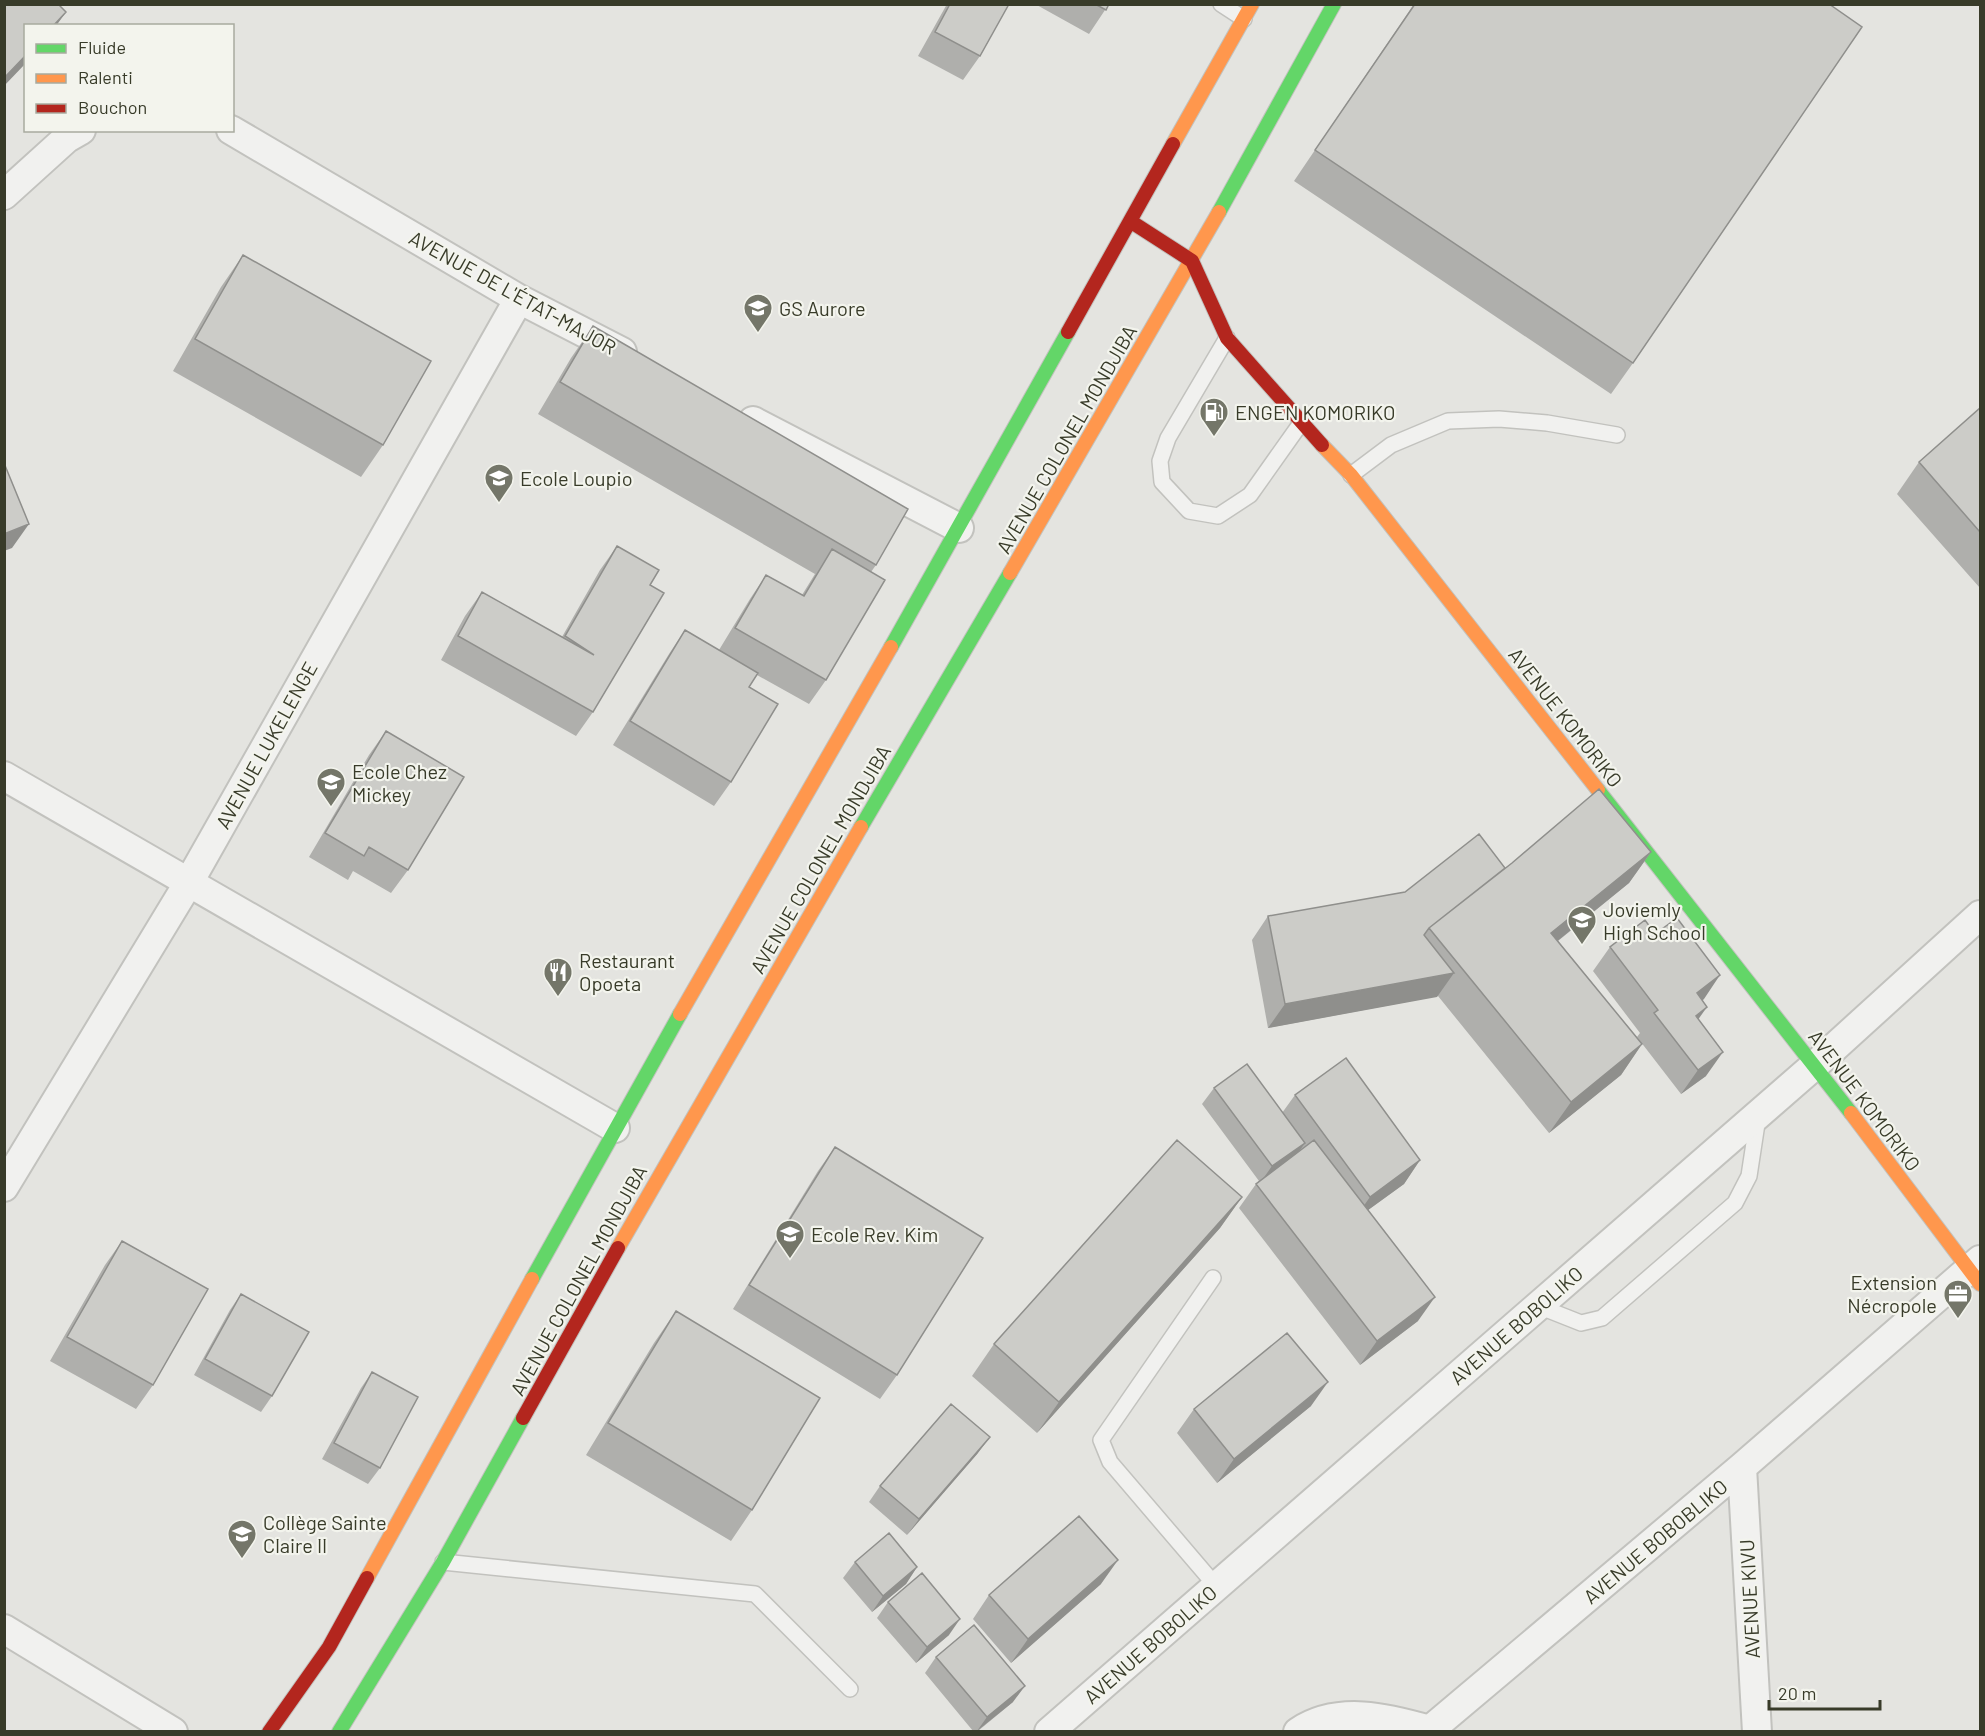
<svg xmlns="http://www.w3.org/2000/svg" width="1985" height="1736" viewBox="0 0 1985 1736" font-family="Barlow,sans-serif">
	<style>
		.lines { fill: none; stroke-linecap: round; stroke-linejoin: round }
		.lane-casing { stroke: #c2c2be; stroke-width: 18 }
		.street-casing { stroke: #c2c2be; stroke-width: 32 }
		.fast-casing { stroke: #c2c2be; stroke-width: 16 }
		.slow-casing { stroke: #c2c2be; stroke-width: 16 }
		.jam-casing { stroke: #c2c2be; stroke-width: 16 }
		.lane { stroke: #f1f1ef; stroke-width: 15 }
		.street { stroke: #f1f1ef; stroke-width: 28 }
		.fast { stroke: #63d668; stroke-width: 14 }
		.slow { stroke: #ff974d; stroke-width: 14 }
		.jam { stroke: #b3261e; stroke-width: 14 }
		.wall { fill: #afafac }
		.shaded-wall { fill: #8f8f8c }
		.building { fill: #ccccc8; stroke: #8f8f8c; stroke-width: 1.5 }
		.labels { text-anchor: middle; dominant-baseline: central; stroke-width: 4.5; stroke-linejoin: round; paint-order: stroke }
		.street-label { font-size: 20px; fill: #383b29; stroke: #f3f4ed }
		.poi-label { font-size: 20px; fill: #383b29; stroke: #f3f4ed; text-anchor: start }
	</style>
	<rect width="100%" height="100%" fill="#e4e4e0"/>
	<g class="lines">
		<g class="lane-casing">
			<path id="lane" d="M1221,4L1244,19
				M1227,338L1168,438L1160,461L1162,482L1189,511L1218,516L1250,495L1301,423
				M1351,475L1391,445L1448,421L1499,419L1547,423L1617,435
				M1213,1278L1101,1440L1110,1462L1216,1586
				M1538,1306L1581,1323L1602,1318L1735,1203L1749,1176L1758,1117
				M443,1562L755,1594L850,1689"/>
		</g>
		<g class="street-casing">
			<path id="street" d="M231,130L519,299L622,352
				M4,195L67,138L81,130
				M753,421L959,528
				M4,776L615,1128
				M4,1187L189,882L519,299
				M1742,1467L1757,1732
				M4,1629L173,1732
				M1049,1732L1815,1065L1980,915
				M1298,1732C1338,1705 1388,1718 1430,1730L1742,1467L1980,1260"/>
		</g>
		<g class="fast-casing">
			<path id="fast" d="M1219,212L1334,4
				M891,647L1068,332
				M1598,790L1851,1113
				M861,827L1010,573
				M532,1279L680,1014
				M339,1732L443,1562L523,1418"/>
		</g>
		<g class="slow-casing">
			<path id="slow" d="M1173,144L1252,4
				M1322,445L1351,475L1598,790
				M1010,573L1219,212
				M680,1014L891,647
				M1851,1113L1980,1284
				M618,1248L861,827
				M367,1578L532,1279"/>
		</g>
		<g class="jam-casing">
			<path id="jam" d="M1130,221L1192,261L1227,338L1322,445
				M1068,332L1173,144
				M523,1418L618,1248
				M269,1732L329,1647L367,1578"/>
		</g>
		<use href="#lane" class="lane"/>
		<use href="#street" class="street"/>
		<use href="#fast" class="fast"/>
		<use href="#slow" class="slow"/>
		<use href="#jam" class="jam"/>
	</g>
	<path class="wall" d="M947,4H1009L980,56L963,80L918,56Z
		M1035,4H1109L1089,34Z
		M1414,4H1829L1633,363L1611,394L1294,181Z
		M243,255L383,445L361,477L173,371L221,287Z
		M593,326L876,565L871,572L826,680L809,704L757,675L749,687L731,782L714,806L613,745L669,654L685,630L719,650L750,599L766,575L802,595L815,574L538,414L571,358Z
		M1980,408V588L1897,494L1919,462Z
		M617,546L650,585L593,712L576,736L441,660L465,616L482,592L562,637L600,570Z
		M386,731L408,870L391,893L353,871L348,880L309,857L369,755Z
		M1651,852L1629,883L1558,941L1642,1044L1621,1075L1549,1133L1438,996L1268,1028L1252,940L1268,916L1405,892L1506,868Z
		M1610,947L1704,999L1702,1000L1698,1019L1706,1076L1681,1094L1637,1037L1640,1033L1593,971Z
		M1214,1088L1282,1113L1295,1095L1420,1160L1404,1184L1368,1210L1418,1321L1360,1365L1239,1208L1256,1184L1259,1181L1202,1104Z
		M835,1147L897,1375L880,1399L733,1309L818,1171Z
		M1242,1197L1220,1228L1037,1433L972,1376L994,1344Z
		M122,1241L153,1385L136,1409L50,1361L105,1265Z
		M241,1294L272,1396L261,1412L194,1375L230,1310Z
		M676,1311L752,1510L731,1541L586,1455L654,1343Z
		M372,1372L380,1468L368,1484L322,1459L361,1388Z
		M1311,1406L1217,1483L1177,1433L1194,1409Z
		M978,1453L907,1535L869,1502L880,1486Z
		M855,1562L917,1567L906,1584L872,1612L843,1578Z
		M1101,1584L1011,1663L973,1619L989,1595Z
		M888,1602L949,1635L916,1663L877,1618Z
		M936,1657L1013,1702L978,1731H973L925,1673Z"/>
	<path class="shaded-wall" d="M66,12L56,26H53Z
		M26,55V63L4,86V78Z
		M29,524L12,548L4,551V534Z
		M1651,852L1629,883L1529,964L1551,933Z
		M1454,973L1437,997L1268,1028L1285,1004Z
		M1720,975L1704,999L1680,1017L1697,993Z
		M1707,1007L1690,1031L1696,1016Z
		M1642,1044L1621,1075L1549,1133L1571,1102Z
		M1723,1052L1706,1076L1681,1094L1698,1070Z
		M1305,1143L1293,1160L1260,1183L1272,1166Z
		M1420,1160L1404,1184L1353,1221L1370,1197Z
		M1242,1197L1220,1228L1037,1433L1059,1402Z
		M1435,1297L1418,1321L1360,1365L1377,1341Z
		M1328,1382L1311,1406L1217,1483L1234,1459Z
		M990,1437L978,1453L907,1535L919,1519Z
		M1118,1560L1101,1584L1011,1663L1028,1639Z
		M917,1567L906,1584L872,1612L883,1596Z
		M960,1619L949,1635L916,1663L927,1647Z
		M1025,1686L1013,1702L977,1731L987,1717Z"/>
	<path class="building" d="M4,4H58L66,12L53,26H26V55L4,78Z
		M950,4H1009L980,56L935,32Z
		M1095,4H1109L1106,10Z
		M1415,4H1829L1862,27L1633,363L1315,150Z
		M243,255L431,361L383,445L195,339Z
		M593,326L908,509L876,565L560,382Z
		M1980,408V532L1919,462Z
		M4,463L29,524L4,534Z
		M617,546L659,570L650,585L664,593L593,712L458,636L482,592L594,655L565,636Z
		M832,549L885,580L826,680L735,628L766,575L804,596Z
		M685,630L758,673L749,687L778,704L731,782L630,721Z
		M386,731L464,777L408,870L369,847L364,856L325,833Z
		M1599,789L1651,852L1551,933L1642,1044L1571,1102L1429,928L1512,863Z
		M1479,834L1505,868L1429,928L1424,935L1454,973L1285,1004L1268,916L1405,892Z
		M1677,918L1720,975L1697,993L1707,1007L1696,1016L1723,1052L1698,1070L1654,1013L1658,1010L1610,947L1645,920L1655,934Z
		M1346,1058L1420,1160L1370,1197L1295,1095Z
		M1247,1064L1305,1143L1272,1166L1214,1088Z
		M1177,1140L1242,1197L1059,1402L994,1344Z
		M1314,1140L1435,1297L1377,1341L1256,1184Z
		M835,1147L983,1238L897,1375L749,1285Z
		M122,1241L208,1289L153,1385L67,1337Z
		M241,1294L309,1332L272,1396L205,1359Z
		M676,1311L820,1398L752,1510L608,1423Z
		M1287,1333L1328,1382L1234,1459L1194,1409Z
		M372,1372L418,1397L380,1468L334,1443Z
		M951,1404L990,1437L919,1519L880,1486Z
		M1079,1516L1118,1560L1028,1639L989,1595Z
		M889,1533L917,1567L883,1596L855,1562Z
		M922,1573L960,1619L927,1647L888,1602Z
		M974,1625L1025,1686L987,1717L936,1657Z"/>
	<defs>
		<g id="school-pin" transform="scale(1.5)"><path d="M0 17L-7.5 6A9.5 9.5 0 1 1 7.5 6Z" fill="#747669" stroke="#f3f4ed"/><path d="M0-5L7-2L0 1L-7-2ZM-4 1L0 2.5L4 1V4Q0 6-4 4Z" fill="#fff"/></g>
		<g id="fuel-pin" transform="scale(1.5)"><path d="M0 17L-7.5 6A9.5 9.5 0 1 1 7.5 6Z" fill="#747669" stroke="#f3f4ed"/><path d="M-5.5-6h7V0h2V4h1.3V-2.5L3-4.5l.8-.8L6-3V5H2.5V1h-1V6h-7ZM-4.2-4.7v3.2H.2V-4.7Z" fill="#fff"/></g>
		<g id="restaurant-pin" transform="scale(1.5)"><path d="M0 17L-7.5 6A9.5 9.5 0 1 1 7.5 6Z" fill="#747669" stroke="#f3f4ed"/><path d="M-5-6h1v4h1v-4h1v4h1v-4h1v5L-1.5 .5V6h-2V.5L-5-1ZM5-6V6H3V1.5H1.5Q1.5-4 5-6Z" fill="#fff"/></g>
		<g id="office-pin" transform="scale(1.5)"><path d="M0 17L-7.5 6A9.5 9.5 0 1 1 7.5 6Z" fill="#747669" stroke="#f3f4ed"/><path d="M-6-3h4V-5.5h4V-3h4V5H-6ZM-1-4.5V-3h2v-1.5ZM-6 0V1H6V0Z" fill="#fff"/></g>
	</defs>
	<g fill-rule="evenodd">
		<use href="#school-pin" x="758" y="308"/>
		<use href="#fuel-pin" x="1214" y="412"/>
		<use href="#school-pin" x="499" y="478"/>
		<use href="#school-pin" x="331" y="782"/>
		<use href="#school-pin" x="1582" y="920"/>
		<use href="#restaurant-pin" x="558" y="972"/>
		<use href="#school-pin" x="790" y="1234"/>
		<use href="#office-pin" x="1958" y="1294"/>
		<use href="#school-pin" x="242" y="1534"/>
	</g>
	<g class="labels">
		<g class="street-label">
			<text transform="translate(513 292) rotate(29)">AVENUE DE L'ÉTAT-MAJOR</text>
			<text transform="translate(1066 439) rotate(-60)">AVENUE COLONEL MONDJIBA</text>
			<text transform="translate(1566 717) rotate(52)">AVENUE KOMORIKO</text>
			<text transform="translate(266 745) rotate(-61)">AVENUE LUKELENGE</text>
			<text transform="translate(820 859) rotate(-60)">AVENUE COLONEL MONDJIBA</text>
			<text transform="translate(1865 1100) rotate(53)">AVENUE KOMORIKO</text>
			<text transform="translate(578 1280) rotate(-61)">AVENUE COLONEL MONDJIBA</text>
			<text transform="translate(1516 1325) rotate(-41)">AVENUE BOBOLIKO</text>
			<text transform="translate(1655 1541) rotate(-40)">AVENUE BOBOBLIKO</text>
			<text transform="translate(1749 1599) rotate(-93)">AVENUE KIVU</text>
			<text transform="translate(1150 1644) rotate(-41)">AVENUE BOBOLIKO</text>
		</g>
		<g class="poi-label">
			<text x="779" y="308">GS Aurore</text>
			<text x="1235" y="412">ENGEN KOMORIKO</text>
			<text x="520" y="478">Ecole Loupio</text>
			<text x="352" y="771">Ecole Chez<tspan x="352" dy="23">Mickey</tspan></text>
			<text x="1603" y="909">Joviemly<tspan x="1603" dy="23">High School</tspan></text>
			<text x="579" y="960">Restaurant<tspan x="579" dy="23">Opoeta</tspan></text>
			<text x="811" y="1234">Ecole Rev. Kim</text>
			<text x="1937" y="1282" text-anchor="end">Extension<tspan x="1937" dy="23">Nécropole</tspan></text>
			<text x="263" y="1522">Collège Sainte<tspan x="263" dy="23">Claire II</tspan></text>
		</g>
	</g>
	<rect width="1985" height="1736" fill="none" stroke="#383b29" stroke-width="12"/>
	<rect x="24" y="24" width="210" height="108" fill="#f3f4ed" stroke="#a8aa9f" stroke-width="1.5"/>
	<rect x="36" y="44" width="30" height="9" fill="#63d668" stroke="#a8aa9f" stroke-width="1.5"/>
	<text x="78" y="54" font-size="18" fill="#383b29">Fluide</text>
	<rect x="36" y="74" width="30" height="9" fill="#ff974d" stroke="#a8aa9f" stroke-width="1.5"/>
	<text x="78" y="84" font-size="18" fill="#383b29">Ralenti</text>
	<rect x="36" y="104" width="30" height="9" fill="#b3261e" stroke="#a8aa9f" stroke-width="1.5"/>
	<text x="78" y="114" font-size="18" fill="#383b29">Bouchon</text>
	<path d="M1769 1700v9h111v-9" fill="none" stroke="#383b29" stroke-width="3"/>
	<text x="1778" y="1700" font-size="18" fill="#383b29" stroke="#f3f4ed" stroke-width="4.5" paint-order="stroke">20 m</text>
</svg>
